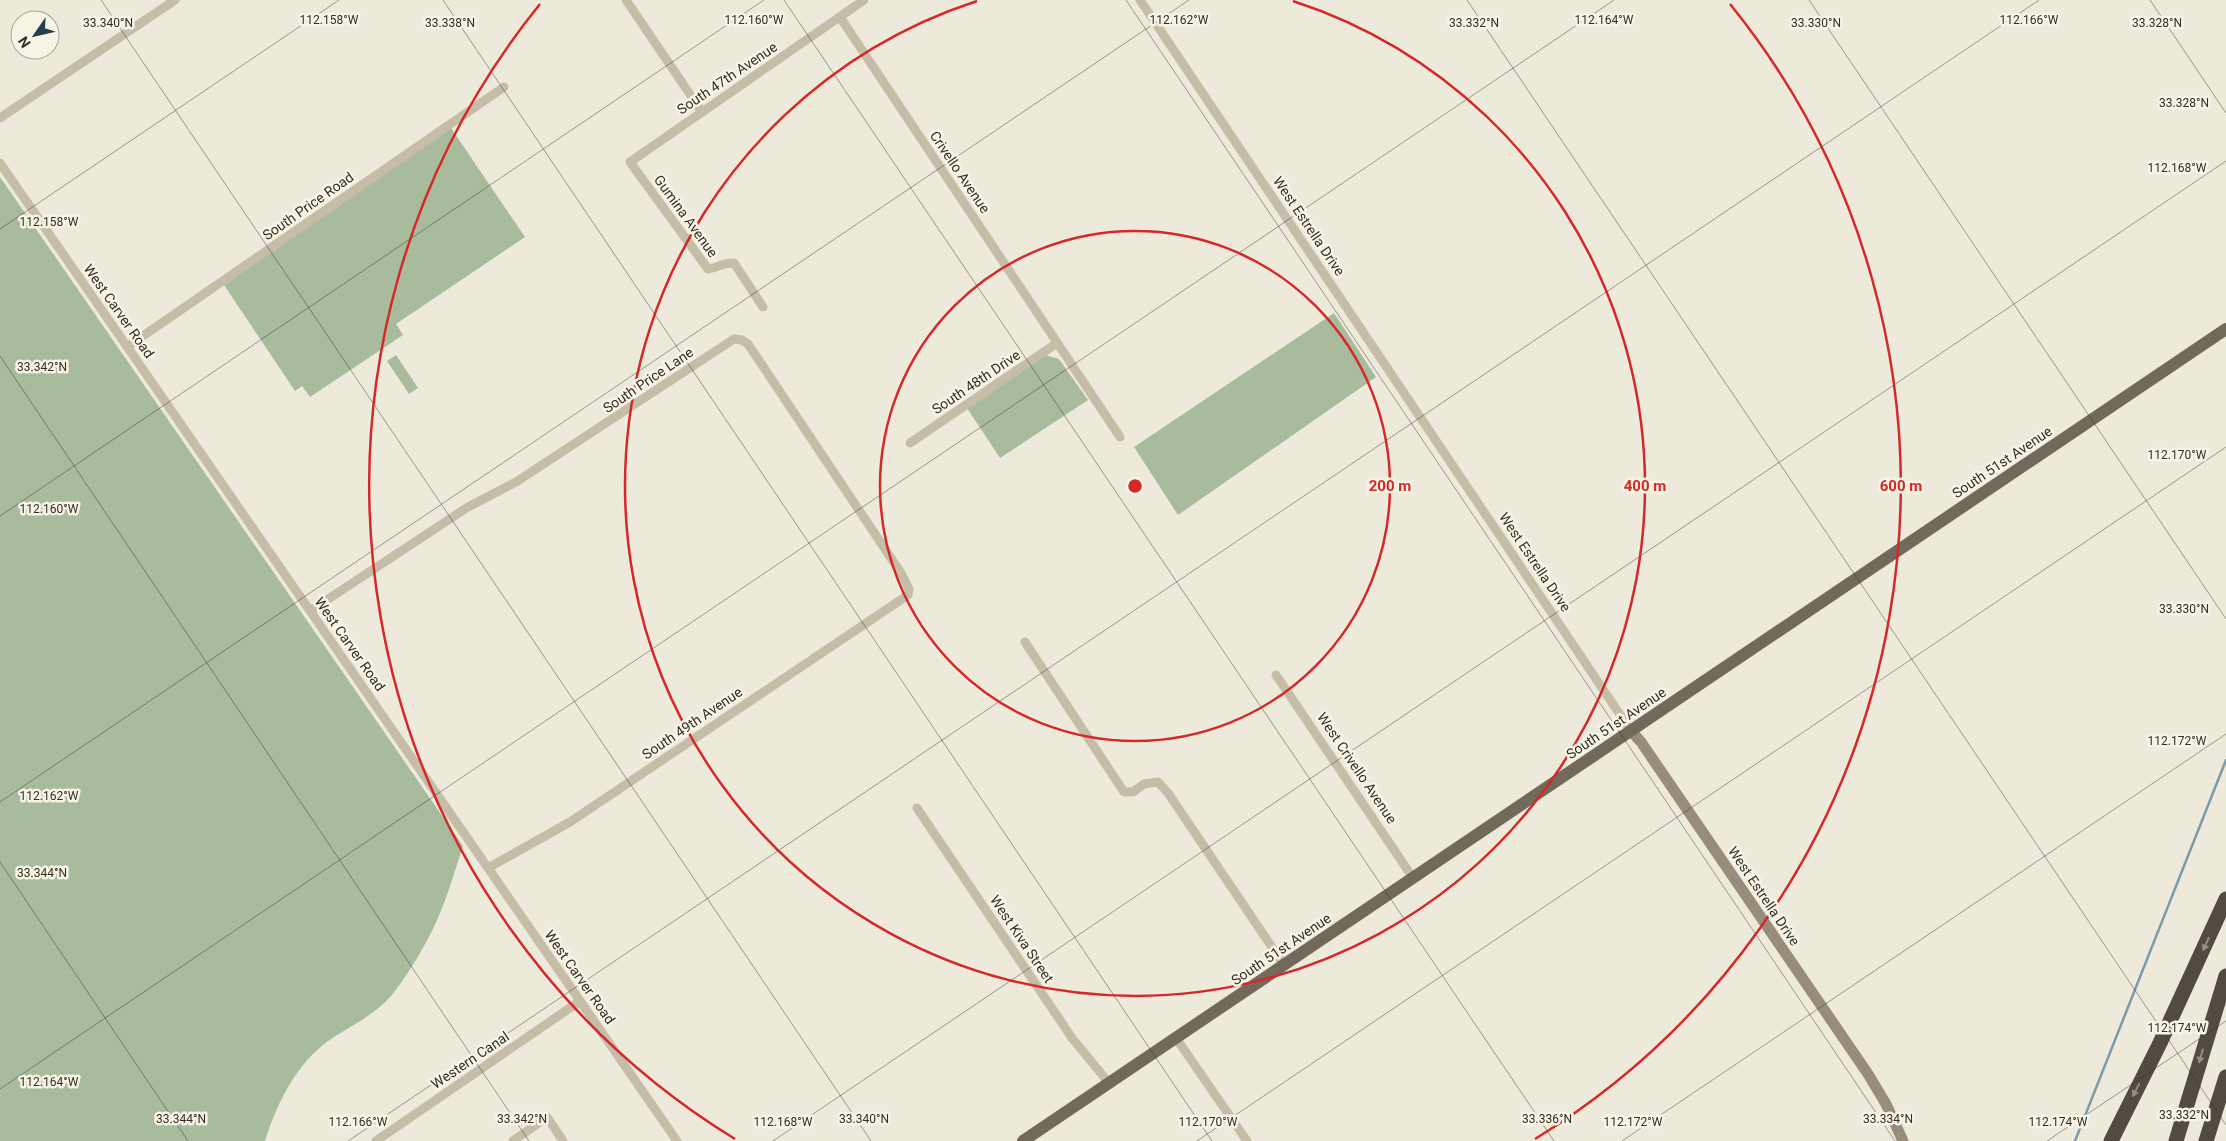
<svg xmlns="http://www.w3.org/2000/svg" width="2226" height="1141" viewBox="0 0 2226 1141" font-family="Roboto,sans-serif">
	<style>
		.green { fill: #a8bb9c }
		.lines { fill: none; stroke-linecap: round; stroke-linejoin: round }
		.stream { stroke: #7d9aa8; stroke-width: 2.5 }
		.street { stroke: #c5bda8; stroke-width: 9 }
		.secondary { stroke: #988d7a; stroke-width: 11 }
		.primary { stroke: #73695a; stroke-width: 12 }
		.highway { stroke: #524b3f; stroke-width: 15 }
		.oneway { fill: #948f82 }
		.ticks { fill: none; stroke: #322e27; stroke-width: 1; stroke-opacity: 0.45 }
		.ring { fill: none; stroke: #d62828; stroke-width: 2.5 }
		.labels { text-anchor: middle; dominant-baseline: central; stroke-width: 5; stroke-linejoin: round; paint-order: stroke }
		.street-label { font-size: 14px; fill: #322e27; stroke: #f7f4e6 }
		.ticks-label { font-size: 12px; text-anchor: middle; fill: #322e27; stroke: #f7f4e6; stroke-width: 5; stroke-linejoin: round; paint-order: stroke }
		.centre { fill: #d62828; stroke: #f7f4e6; stroke-width: 2.5 }
		.ring-label { font-size: 15px; text-anchor: middle; font-weight: bold; fill: #d62828; stroke: #f7f4e6; stroke-width: 5; stroke-linejoin: round; paint-order: stroke }
	</style>
	<rect width="100%" height="100%" fill="#eeeadb"/>
	<path class="green" d="M451,128L525,237L396,324L403,335L310,397L302,386L295,391L224,285Z
		M0,177L463,846C455,870 448,895 438,918C427,943 408,975 391,996C373,1017 345,1028 323,1045C294,1068 276,1106 265,1141H0Z
		M1334,313L1376,377L1178,515L1134,447Z
		M396,355L418,388L409,394L387,361Z
		M1045,355L1059,359L1088,400L1000,458L967,408Z"/>
	<g class="lines">
		<path class="stream" d="M2075,1141L2226,760"/>
		<path class="street" d="M626,0L702,112
			M1140,0L1631,731
			M840,17L1120,437
			M0,118L175,0
			M0,163L677,1141
			M763,307L734,263C723,262 718,268 708,269L630,162L864,0
			M127,347L504,87
			M910,443L1057,343
			M310,611L468,507L516,482L734,339L742,340L748,344L901,573L909,589L908,595L570,822L488,868
			M1025,642L1124,792H1133L1144,784L1158,782L1168,793L1284,965
			M1276,675L1413,878
			M917,808L1072,1038L1109,1083
			M1176,1038L1247,1141
			M376,1141L580,1001
			M513,1141L547,1117L563,1141"/>
		<path class="secondary" d="M1631,731L1641,742L1868,1074L1886,1104L1903,1141"/>
		<path class="primary" d="M1023,1141L2226,329"/>
		<path class="highway" d="M2111,1141L2160,1043L2226,899
			M2176,1141L2226,976
			M2206,1141L2226,1077"/>
	</g>
	<defs><path id="oneway-solid" d="M-6-.8H1V-3.2L6.5 0L1 3.2V.8H-6Z" transform="scale(1.25)"/></defs>
	<g class="oneway">
		<use href="#oneway-solid" transform="translate(2206 944) rotate(114)"/>
		<use href="#oneway-solid" transform="translate(2201 1056) rotate(106)"/>
		<use href="#oneway-solid" transform="translate(2136 1090) rotate(118)"/>
	</g>
	<path class="ticks" d="M101,0L871,1141M443,0L1212,1141M784,0L1554,1141M1126,0L1895,1141M1467,0L2226,1125M1809,0L2226,619M2150,0L2226,113M0,229L339,0M0,356L529,1141M0,516L764,0M0,802L1189,0M0,862L188,1141M0,1089L1614,0M348,1141L2039,0M773,1141L2226,161M1197,1141L2226,447M1622,1141L2226,734M2047,1141L2226,1021"/>
	<g class="ring">
		<circle cx="1135" cy="486" r="255"/>
		<path d="M1293 1A510 510 0 1 1 977 1"/>
		<path d="M735 1139A766 766 0 0 1 540 4M1730 4A766 766 0 0 1 1535 1139"/>
	</g>
	<g class="labels">
		<g class="street-label">
			<text transform="translate(727 78) rotate(-34)">South 47th Avenue</text>
			<text transform="translate(960 172) rotate(56)">Crivello Avenue</text>
			<text transform="translate(308 206) rotate(-35)">South Price Road</text>
			<text transform="translate(686 216) rotate(54)">Gumina Avenue</text>
			<text transform="translate(1309 226) rotate(56)">West Estrella Drive</text>
			<text transform="translate(119 311) rotate(55)">West Carver Road</text>
			<text transform="translate(648 380) rotate(-34)">South Price Lane</text>
			<text transform="translate(976 382) rotate(-34)">South 48th Drive</text>
			<text transform="translate(2002 462) rotate(-34)">South 51st Avenue</text>
			<text transform="translate(1535 562) rotate(56)">West Estrella Drive</text>
			<text transform="translate(350 644) rotate(55)">West Carver Road</text>
			<text transform="translate(692 723) rotate(-34)">South 49th Avenue</text>
			<text transform="translate(1616 723) rotate(-34)">South 51st Avenue</text>
			<text transform="translate(1357 768) rotate(56)">West Crivello Avenue</text>
			<text transform="translate(1764 896) rotate(56)">West Estrella Drive</text>
			<text transform="translate(1022 939) rotate(56)">West Kiva Street</text>
			<text transform="translate(1281 949) rotate(-34)">South 51st Avenue</text>
			<text transform="translate(580 977) rotate(55)">West Carver Road</text>
			<text transform="translate(470 1060) rotate(-34)">Western Canal</text>
		</g>
	</g>
	<g class="ticks-label">
		<text x="329" y="24">112.158°W</text>
		<text x="754" y="24">112.160°W</text>
		<text x="1179" y="24">112.162°W</text>
		<text x="1604" y="24">112.164°W</text>
		<text x="2029" y="24">112.166°W</text>
		<text x="108" y="27">33.340°N</text>
		<text x="450" y="27">33.338°N</text>
		<text x="1474" y="27">33.332°N</text>
		<text x="1816" y="27">33.330°N</text>
		<text x="2157" y="27">33.328°N</text>
		<text x="2184" y="107">33.328°N</text>
		<text x="2177" y="172">112.168°W</text>
		<text x="49" y="226">112.158°W</text>
		<text x="42" y="371">33.342°N</text>
		<text x="2177" y="459">112.170°W</text>
		<text x="49" y="513">112.160°W</text>
		<text x="2184" y="613">33.330°N</text>
		<text x="2177" y="745">112.172°W</text>
		<text x="49" y="800">112.162°W</text>
		<text x="42" y="877">33.344°N</text>
		<text x="2177" y="1032">112.174°W</text>
		<text x="49" y="1086">112.164°W</text>
		<text x="2184" y="1119">33.332°N</text>
		<text x="181" y="1123">33.344°N</text>
		<text x="522" y="1123">33.342°N</text>
		<text x="864" y="1123">33.340°N</text>
		<text x="1547" y="1123">33.336°N</text>
		<text x="1888" y="1123">33.334°N</text>
		<text x="358" y="1126">112.166°W</text>
		<text x="783" y="1126">112.168°W</text>
		<text x="1208" y="1126">112.170°W</text>
		<text x="1633" y="1126">112.172°W</text>
		<text x="2058" y="1126">112.174°W</text>
	</g>
	<circle cx="1135" cy="486" r="8" class="centre"/>
	<g class="ring-label">
		<text x="1390" y="491">200 m</text>
		<text x="1645" y="491">400 m</text>
		<text x="1901" y="491">600 m</text>
	</g>
	<g transform="translate(35 35) rotate(236)"><circle r="24" fill="#f7f4e6" stroke="#a8a59a"/>
	<path d="M0-4L9 19L0 12L-9 19Z" fill="#223f4f"/>
	<text y="-8" font-size="14" font-weight="bold" text-anchor="middle" fill="#322e27">N</text>
	</g>
</svg>
